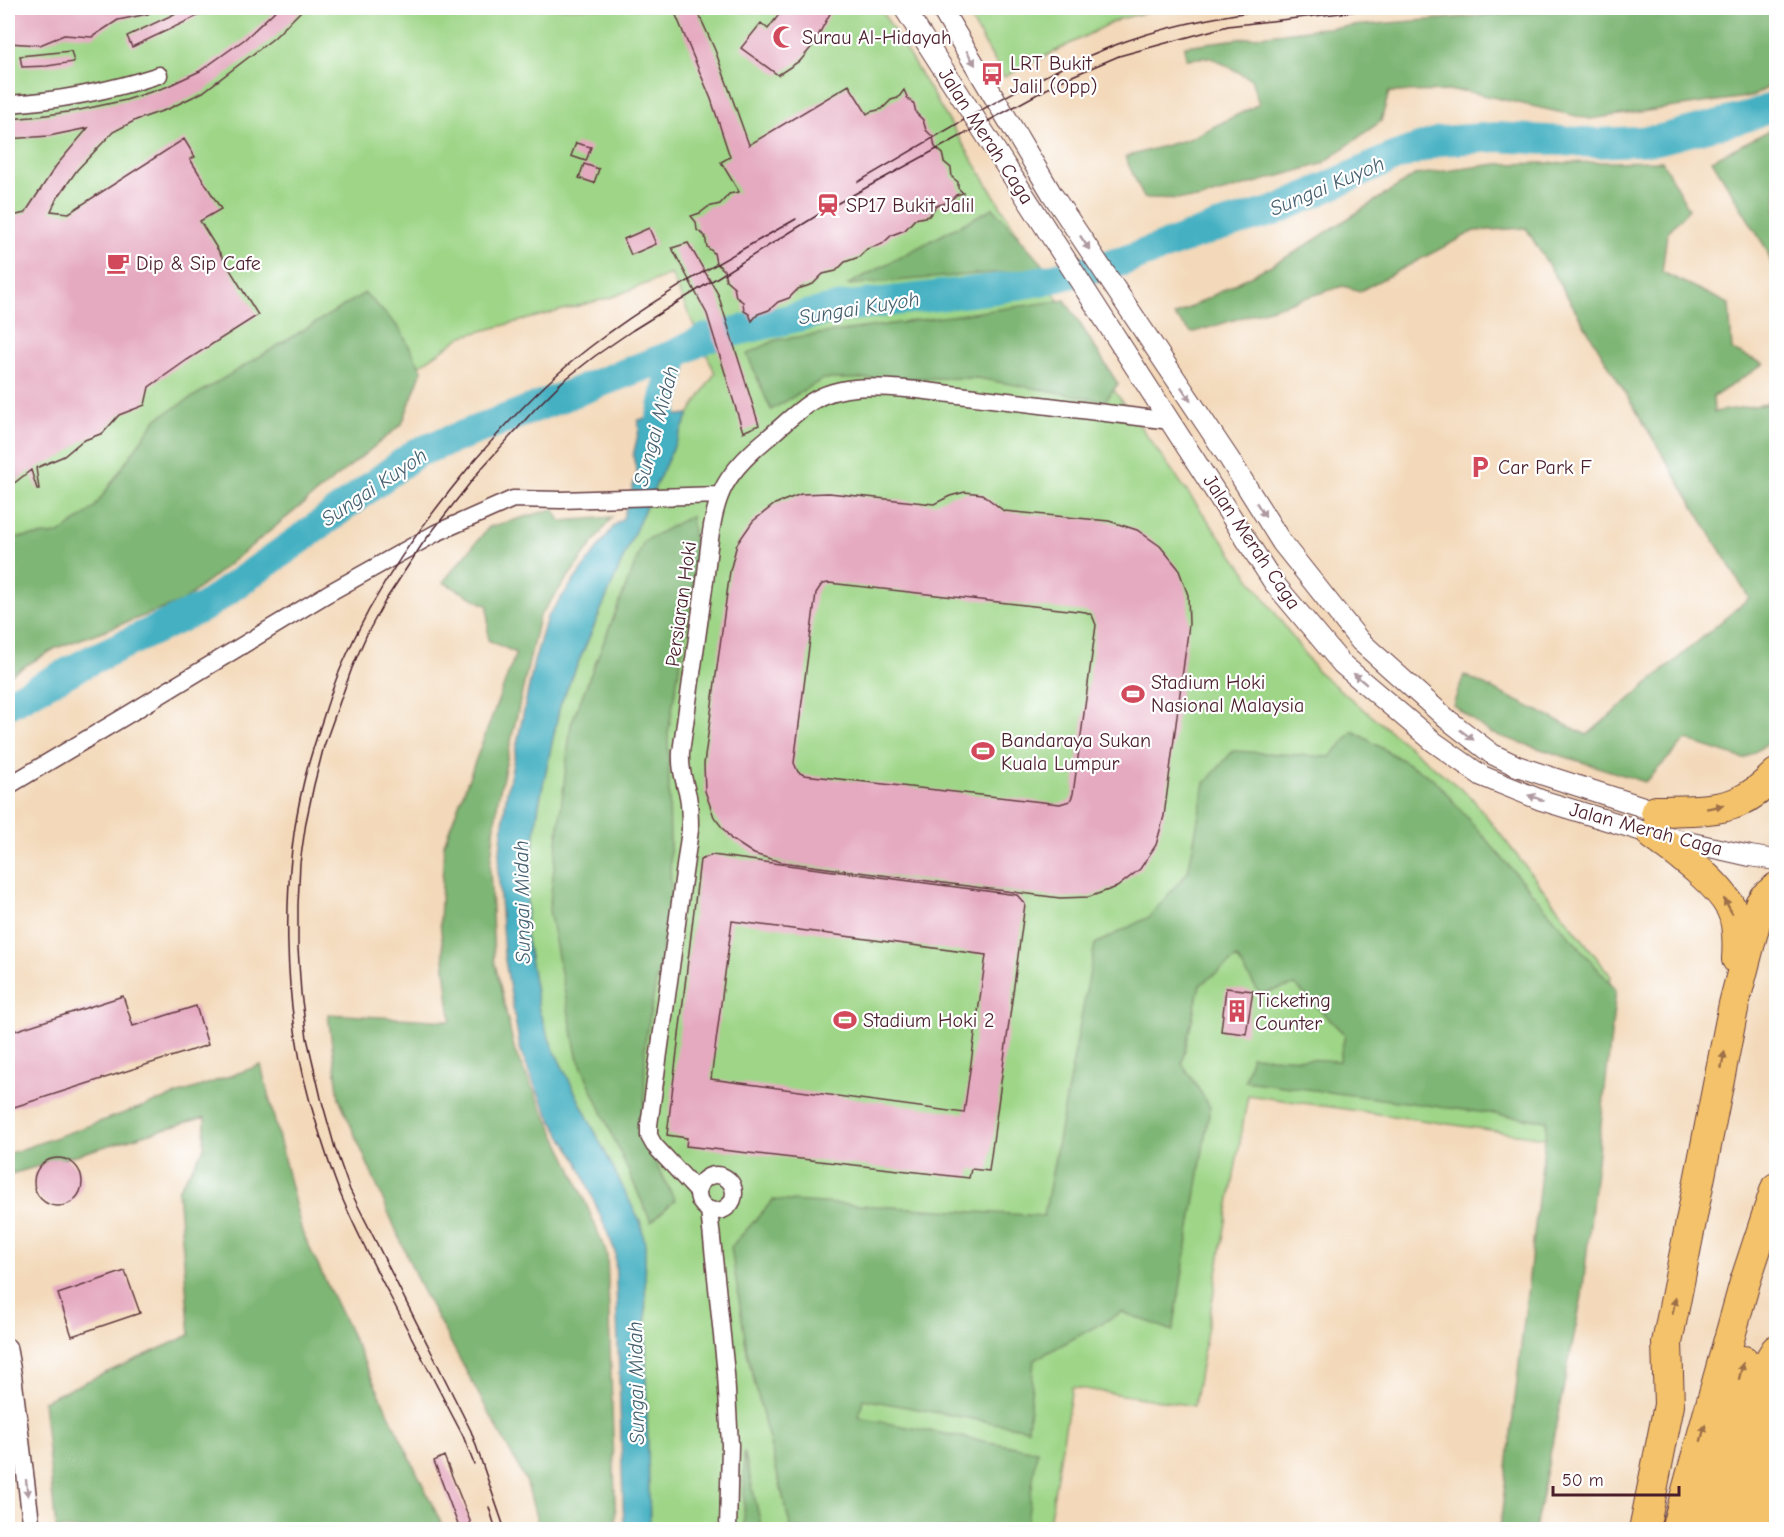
<svg xmlns="http://www.w3.org/2000/svg" width="1784" height="1537" viewBox="0 0 1784 1537" font-family="'Comic Neue',sans-serif">
	<style>
		.green { fill: #9ed587; stroke: #747a59; stroke-width: 1.5 }
		.forest { fill: #7eb674; stroke: #646a50; stroke-width: 1.5 }
		.water { fill: #44b0c2; stroke: #476876; stroke-width: 1.5 }
		.lines { fill: none; stroke-linecap: round; stroke-linejoin: round }
		.river { stroke: #44b0c2; stroke-width: 30 }
		.building { fill: #e5a9c0; fill-rule: evenodd }
		.minor-casing { stroke: #633b40; stroke-width: 19 }
		.tertiary-casing { stroke: #633b40; stroke-width: 22 }
		.motorway-casing { stroke: #633b40; stroke-width: 32 }
		.minor { stroke: #fff; stroke-width: 16 }
		.tertiary { stroke: #fff; stroke-width: 20 }
		.motorway { stroke: #f3c26a; stroke-width: 30 }
		.tram { stroke: #4a1f2b; stroke-width: 1.5 }
		.oneway { fill: #ae9aa0 }
		.oneway2 { fill: #9e704a }
		.labels { text-anchor: middle; dominant-baseline: central; stroke-width: 4.5; stroke-linejoin: round; paint-order: stroke }
		.poi-label { font-size: 20px; fill: #4a1f2b; stroke: #fff; text-anchor: start }
		.street-label { font-size: 20px; fill: #4a1f2b; stroke: #fff }
		.water-label { font-size: 21px; font-style: italic; fill: #47606f; stroke: #fff }
	</style>
	<rect width="100%" height="100%" fill="#fff"/>
	<filter id="ink" filterUnits="userSpaceOnUse"><feTurbulence type="fractalNoise" baseFrequency=".0167" numOctaves="2"/><feDisplacementMap in="SourceGraphic" scale="12" xChannelSelector="R" yChannelSelector="G"/><feConvolveMatrix kernelMatrix="1 2 1 2 8 2 1 2 1" color-interpolation-filters="sRGB"/></filter>
	<filter id="wash" filterUnits="userSpaceOnUse"><feTurbulence type="fractalNoise" baseFrequency=".008" numOctaves="4" result="noise"/><feDisplacementMap in="SourceGraphic" scale="24" xChannelSelector="R" yChannelSelector="G"/><feGaussianBlur stdDeviation="1.35" result="paint"/><feColorMatrix in="noise" values="0 0 0 0 0 0 0 0 0 0 0 0 0 0 0 0 0 1.4 0 .05"/><feComposite in="paint" operator="in"/></filter>
	<g filter="url(#wash)">
		<rect width="100%" height="100%" fill="#f3d9ba"/>
		<path class="green" d="M8,8H880L1108,382L1317,671L1472,798L1611,976L1586,1144L1248,1095L1194,1406L1072,1387L1048,1529H650L646,1378L645,1244L641,1224L552,1046L539,1011L526,935L527,892L539,804L560,705L641,517L689,414L715,373L671,274L612,297L463,336L8,644Z
			M964,8H1166L1119,19L1004,77Z"/>
		<path class="forest" d="M1548,8H1776V83L1753,96L1590,119L1465,91L1389,92L1381,121L1322,164L1198,199L1144,198L1125,157L1189,139L1259,104L1251,79L1211,57L1186,59L1185,46L1314,29L1540,11Z
			M1776,127V278L1767,250L1712,160Z
			M1662,161L1689,209L1667,233L1662,272L1729,304L1732,350L1764,364L1713,397L1714,412L1767,404L1776,390V724L1771,741L1744,759L1686,740L1645,782L1490,733L1453,705L1464,675L1587,735L1749,598L1526,228L1474,231L1360,291L1343,286L1192,333L1174,316L1296,252L1415,175L1497,164Z
			M993,208L1048,270L978,274L847,285Z
			M365,293L399,328L422,370L402,424L182,602L56,648L8,676V538L59,534L94,508L156,419Z
			M1065,300L1118,384L1105,401L977,378L823,379L771,410L747,354L776,340Z
			M554,509L560,521L612,517L539,617L498,799L490,867L494,959L515,1052L570,1165L607,1254L616,1529H539L527,1483L421,1288L339,1098L328,1014L451,1021L440,922L444,844L516,653L488,640V606L443,582L489,527Z
			M691,516L697,565L668,733L671,901L645,1042L644,1141L675,1200L651,1222L577,1056L549,910L571,724L644,541Z
			M1353,731L1434,779L1616,990L1582,1296L1535,1529H1500L1547,1121L1245,1081L1251,1056L1339,1061L1345,1035L1295,985L1260,994L1237,958L1200,985L1182,1063L1210,1107L1173,1331L1122,1312L1034,1360L1028,1429L863,1399L859,1418L1037,1451L1026,1529H791L747,1352L731,1247L773,1200L1044,1216L1095,944L1149,917L1188,872L1205,783L1233,751L1330,757Z
			M261,1065L302,1232L444,1529H56L43,1401L190,1335L178,1190L204,1148L205,1117L8,1175V1154Z
			M744,1451L762,1529H744Z"/>
		<path class="water" d="M689,414L641,517L560,705L539,804L527,892L526,935L539,1011L552,1046L641,1224L645,1244L646,1378L650,1529H624L615,1251L577,1160L552,1121L532,1080L520,1048L504,954L498,870L506,797L534,662L547,617L614,526L623,518L637,473L633,456L639,430L638,420Z"/>
		<g class="lines">
			<path class="river" d="M650,456L661,417L675,354
				M8,704L91,660L204,607L299,540L416,453L675,354L706,338L841,307L995,289L1046,280L1123,261L1214,228L1274,211L1396,156L1440,141L1497,137L1597,143L1657,140L1743,118L1776,106"/>
		</g>
		<g id="blocks">
			<path class="building" d="M8,8H155L148,14L118,20L92,37L64,35L40,45L8,43Z
				M187,8H197L200,15L132,47L127,36Z
				M278,8H304L274,38L203,92L168,109L136,120L113,132L77,170L56,200L51,211L69,213L184,139L195,157L190,159L221,209L200,221L258,315L187,360L149,387L145,405L119,415L103,433L82,441L64,456L36,468L39,489H37L31,470L8,488V217L25,213L56,166L88,128L49,136L8,139V119L32,117L75,111L126,100L166,87L200,71L245,39Z
				M673,8H696L715,50L749,145L849,85L867,114L870,112L882,109L891,100L898,98L904,90L908,99L914,104L916,113L923,120L926,130L933,137L935,147L942,153L944,162L951,168L952,177L958,182V188L963,193L956,195L949,202L936,206L929,216L915,219L905,230L892,235L882,244L867,249L859,257L845,262L836,271L823,274L813,284L798,289L789,298L778,302L769,310L758,314L752,321L749,314L744,311L743,302L736,297L734,287L726,280L724,270L716,263L714,253L707,247L705,236L697,230L696,222L691,216L700,213L708,207L720,204L729,194L739,192L721,162L730,157L711,99Z
				M784,8H833L813,45L801,60L778,75L741,48L761,23L768,29Z
				M71,51L74,62L47,66L22,67L20,56Z
				M576,143L591,147L586,161L571,156Z
				M584,164L599,169L594,183L579,178Z
				M649,228L656,244L631,255L624,239Z
				M688,243L718,294L759,425L743,432L707,314L672,248Z
				M965,492L982,494L1004,511L1109,521L1137,530L1160,546L1178,568L1188,595L1189,624L1164,816L1156,845L1140,869L1117,887L1089,897L1060,898L781,862L754,854L731,839L714,817L705,791L704,764L730,571L737,544L753,521L775,504L801,494L829,493L934,504L950,496ZM829,583L1086,612L1092,615L1096,625L1073,794L1070,801L1060,804L804,775L798,772L794,763L816,593L822,584Z
				M712,855L1017,895L1025,904L989,1171L971,1169L969,1178L686,1146L687,1138L667,1135L700,860ZM732,921L986,955L964,1113L711,1079Z
				M1226,988L1253,991L1246,1034L1221,1031Z
				M123,996L133,1026L196,1006L208,1045L8,1109V1033Z
				M34 1182a24 24 0 1 1 48 0a24 24 0 1 1-48 0Z
				M125,1271L140,1313L72,1336L58,1294Z
				M444,1456L470,1521L472,1530H460L434,1461Z"/>
		</g>
	</g>
	<g filter="url(#ink)">
		<use href="#blocks" fill-opacity="0" stroke="#633b40" stroke-width="1.5"/>
		<g class="lines">
			<g class="minor-casing">
				<path id="minor" d="M8,104C59,101 109,91 159,75
					M8,786L124,717L327,594L436,533L513,499L561,500L720,495
					M698 1193a18 18 0 1 1 36 0a18 18 0 1 1-36 0Z
					M698,1192L654,1145L649,1136V1125L690,830C690,818 690,807 688,796C684,780 680,769 681,752C689,695 697,638 705,581C709,552 710,518 722,491C731,470 752,451 769,437C783,425 796,412 811,402C842,382 883,387 918,390L1171,421
					M709,1210L726,1374L730,1445L728,1530
					M8,1347L13,1375L32,1530"/>
			</g>
			<g class="tertiary-casing">
				<path id="tertiary" d="M904,8L1274,583L1342,664L1434,742L1482,776L1541,800L1652,834L1750,856L1776,860
					M941,8L1052,194L1230,460L1282,543L1360,641L1447,719L1492,754L1517,766L1547,776L1656,811"/>
			</g>
			<g class="motorway-casing">
				<path id="motorway" d="M1656,811C1680,810 1716,812 1738,802C1752,796 1765,785 1776,774
					M1652,834C1677,853 1717,881 1731,908C1738,922 1738,944 1737,959
					M1644,1530L1669,1405L1667,1343L1734,1004L1760,904L1764,898L1776,888
					M1676,1530L1745,1282L1776,1188
					M1702,1530L1744,1361
					M1729,1530L1771,1358L1776,1350
					M1755,1530L1776,1431"/>
			</g>
			<use href="#minor" class="minor"/>
			<use href="#tertiary" class="tertiary"/>
			<use href="#motorway" class="motorway"/>
			<path class="tram" d="M858,182C940,135 1021,82 1110,47C1163,26 1221,15 1278,8
				M474,1464L463,1436C439,1390 415,1344 391,1298C373,1264 355,1229 340,1193C328,1163 319,1132 310,1102C283,1005 280,879 304,781C309,760 316,739 323,718C329,699 335,680 343,663C375,588 423,522 475,460C510,419 547,380 590,347C654,297 726,259 796,219
				M489,1507L496,1530
				M505,1530L471,1431L350,1190L335,1148L321,1098L307,1038L301,993L298,948V905L300,863L306,822L314,785L324,746L352,668L367,634L385,601L423,543L481,469L535,409L563,381L595,356L633,330L829,208L1063,80L1119,56L1228,26L1384,8"/>
		</g>
		<defs><path id="oneway-solid" d="M-6-.8H1V-3.2L6.5 0L1 3.2V.8H-6Z" transform="scale(1.5)"/></defs>
		<g class="oneway">
			<use href="#oneway-solid" transform="translate(971 58) rotate(59)"/>
			<use href="#oneway-solid" transform="translate(1085 243) rotate(56)"/>
			<use href="#oneway-solid" transform="translate(1186 394) rotate(56)"/>
			<use href="#oneway-solid" transform="translate(1261 510) rotate(58)"/>
			<use href="#oneway-solid" transform="translate(1360 679) rotate(-140)"/>
			<use href="#oneway-solid" transform="translate(1467 735) rotate(37)"/>
			<use href="#oneway-solid" transform="translate(1536 798) rotate(-160)"/>
			<use href="#oneway-solid" transform="translate(27 1488) rotate(83)"/>
		</g>
		<g class="oneway2">
			<use href="#oneway-solid" transform="translate(1715 807) rotate(-10)"/>
			<use href="#oneway-solid" transform="translate(1728 906) rotate(-120)"/>
			<use href="#oneway-solid" transform="translate(1723 1060) rotate(-79)"/>
			<use href="#oneway-solid" transform="translate(1674 1306) rotate(-79)"/>
			<use href="#oneway-solid" transform="translate(1741 1371) rotate(-76)"/>
			<use href="#oneway-solid" transform="translate(1703 1433) rotate(-75)"/>
		</g>
	</g>
	<defs>
		<g id="mosque-bare" transform="scale(1.8)"><path d="M3.5-4.9A6 6 0 1 0 3.5 4.9A5 5 0 1 1 3.5-4.9Z" fill="#d1495b" stroke="#fff" stroke-width="2.5" paint-order="stroke"/></g>
		<g id="bus-bare" transform="scale(1.8)"><path d="M-5-6H5V4H4V6H2V4H-2V6H-4V4H-5ZM-3.5-4V0h7V-4ZM-3.5 1.2v1.5H-2V1.2ZM2 1.2v1.5H3.5V1.2Z" fill="#d1495b" stroke="#fff" stroke-width="2.5" paint-order="stroke"/></g>
		<g id="station-bare" transform="scale(1.8)"><path d="M-3-6H3Q5-6 5-4V2Q5 4 3 4L4.5 6H3L1.5 4h-3L-3 6H-4.5L-3 4Q-5 4-5 2V-4Q-5-6-3-6ZM-3.5-4v3h7v-3ZM-3.5 1v1.5H-2V1ZM2 1v1.5H3.5V1Z" fill="#d1495b" stroke="#fff" stroke-width="2.5" paint-order="stroke"/></g>
		<g id="cafe-bare" transform="scale(1.8)"><path d="M-5.5-4.5H6V0H3Q3 3.5 0 3.5H-2.5Q-5.5 3.5-5.5 0ZM3-3.2v2h1.7v-2ZM-6 4.5H4V6H-6Z" fill="#d1495b" stroke="#fff" stroke-width="2.5" paint-order="stroke"/></g>
		<g id="parking-bare" transform="scale(1.8)"><path d="M-3.5-5.5H1a3.5 3.5 0 0 1 0 7H-1V5.5H-3.5ZM-1-3.4V-.6H.8a1.4 1.4 0 0 0 0-2.8Z" fill="#d1495b" stroke="#fff" stroke-width="2.5" paint-order="stroke"/></g>
		<g id="stadium-bare" transform="scale(1.8)"><path d="M0-5a6.5 5 0 1 0 0 10a6.5 5 0 1 0 0-10ZM-3.5-1.8h7v3.6h-7Z" fill="#d1495b" stroke="#fff" stroke-width="2.5" paint-order="stroke"/></g>
		<g id="building-bare" transform="scale(1.8)"><path d="M-4-6H4V6H1V3H-1V6H-4ZM-2.5-4.3h1.7v1.8h-1.7ZM.8-4.3h1.7v1.8H.8ZM-2.5-1h1.7V.8h-1.7ZM.8-1h1.7V.8H.8Z" fill="#d1495b" stroke="#fff" stroke-width="2.5" paint-order="stroke"/></g>
	</defs>
	<g fill-rule="evenodd">
		<use href="#mosque-bare" x="784" y="37"/>
		<use href="#bus-bare" x="992" y="74"/>
		<use href="#station-bare" x="828" y="205"/>
		<use href="#cafe-bare" x="118" y="263"/>
		<use href="#parking-bare" x="1480" y="467"/>
		<use href="#stadium-bare" x="1133" y="694"/>
		<use href="#stadium-bare" x="983" y="751"/>
		<use href="#building-bare" x="1237" y="1011"/>
		<use href="#stadium-bare" x="845" y="1020"/>
	</g>
	<g class="labels">
		<g class="poi-label">
			<text x="802" y="37">Surau Al-Hidayah</text>
			<text x="1010" y="63">LRT Bukit<tspan x="1010" dy="23">Jalil (Opp)</tspan></text>
			<text x="846" y="205">SP17 Bukit Jalil</text>
			<text x="136" y="263">Dip &amp; Sip Cafe</text>
			<text x="1498" y="467">Car Park F</text>
			<text x="1151" y="682">Stadium Hoki<tspan x="1151" dy="23">Nasional Malaysia</tspan></text>
			<text x="1001" y="740">Bandaraya Sukan<tspan x="1001" dy="23">Kuala Lumpur</tspan></text>
			<text x="1255" y="1000">Ticketing<tspan x="1255" dy="23">Counter</tspan></text>
			<text x="863" y="1020">Stadium Hoki 2</text>
		</g>
		<g class="street-label">
			<text transform="translate(986 136) rotate(57)">Jalan Merah Caga</text>
			<text transform="translate(1252 542) rotate(56)">Jalan Merah Caga</text>
			<text transform="translate(681 604) rotate(-82)">Persiaran Hoki</text>
			<text transform="translate(1646 829) rotate(15)">Jalan Merah Caga</text>
		</g>
		<g class="water-label">
			<text transform="translate(1327 186) rotate(-23)">Sungai Kuyoh</text>
			<text transform="translate(859 308) rotate(-9)">Sungai Kuyoh</text>
			<text transform="translate(656 426) rotate(-75)">Sungai Midah</text>
			<text transform="translate(374 487) rotate(-34)">Sungai Kuyoh</text>
			<text transform="translate(522 902) rotate(-91)">Sungai Midah</text>
			<text transform="translate(636 1383) rotate(-91)">Sungai Midah</text>
		</g>
	</g>
	<rect width="1784" height="1537" fill="none" stroke="#fff" stroke-width="30"/>
	<path d="M1553 1486v9h126v-9" fill="none" stroke="#4a1f2b" stroke-width="3"/>
	<text x="1562" y="1486" font-size="18" fill="#4a1f2b" stroke="#ffffff" stroke-width="4.5" paint-order="stroke">50 m</text>
</svg>
